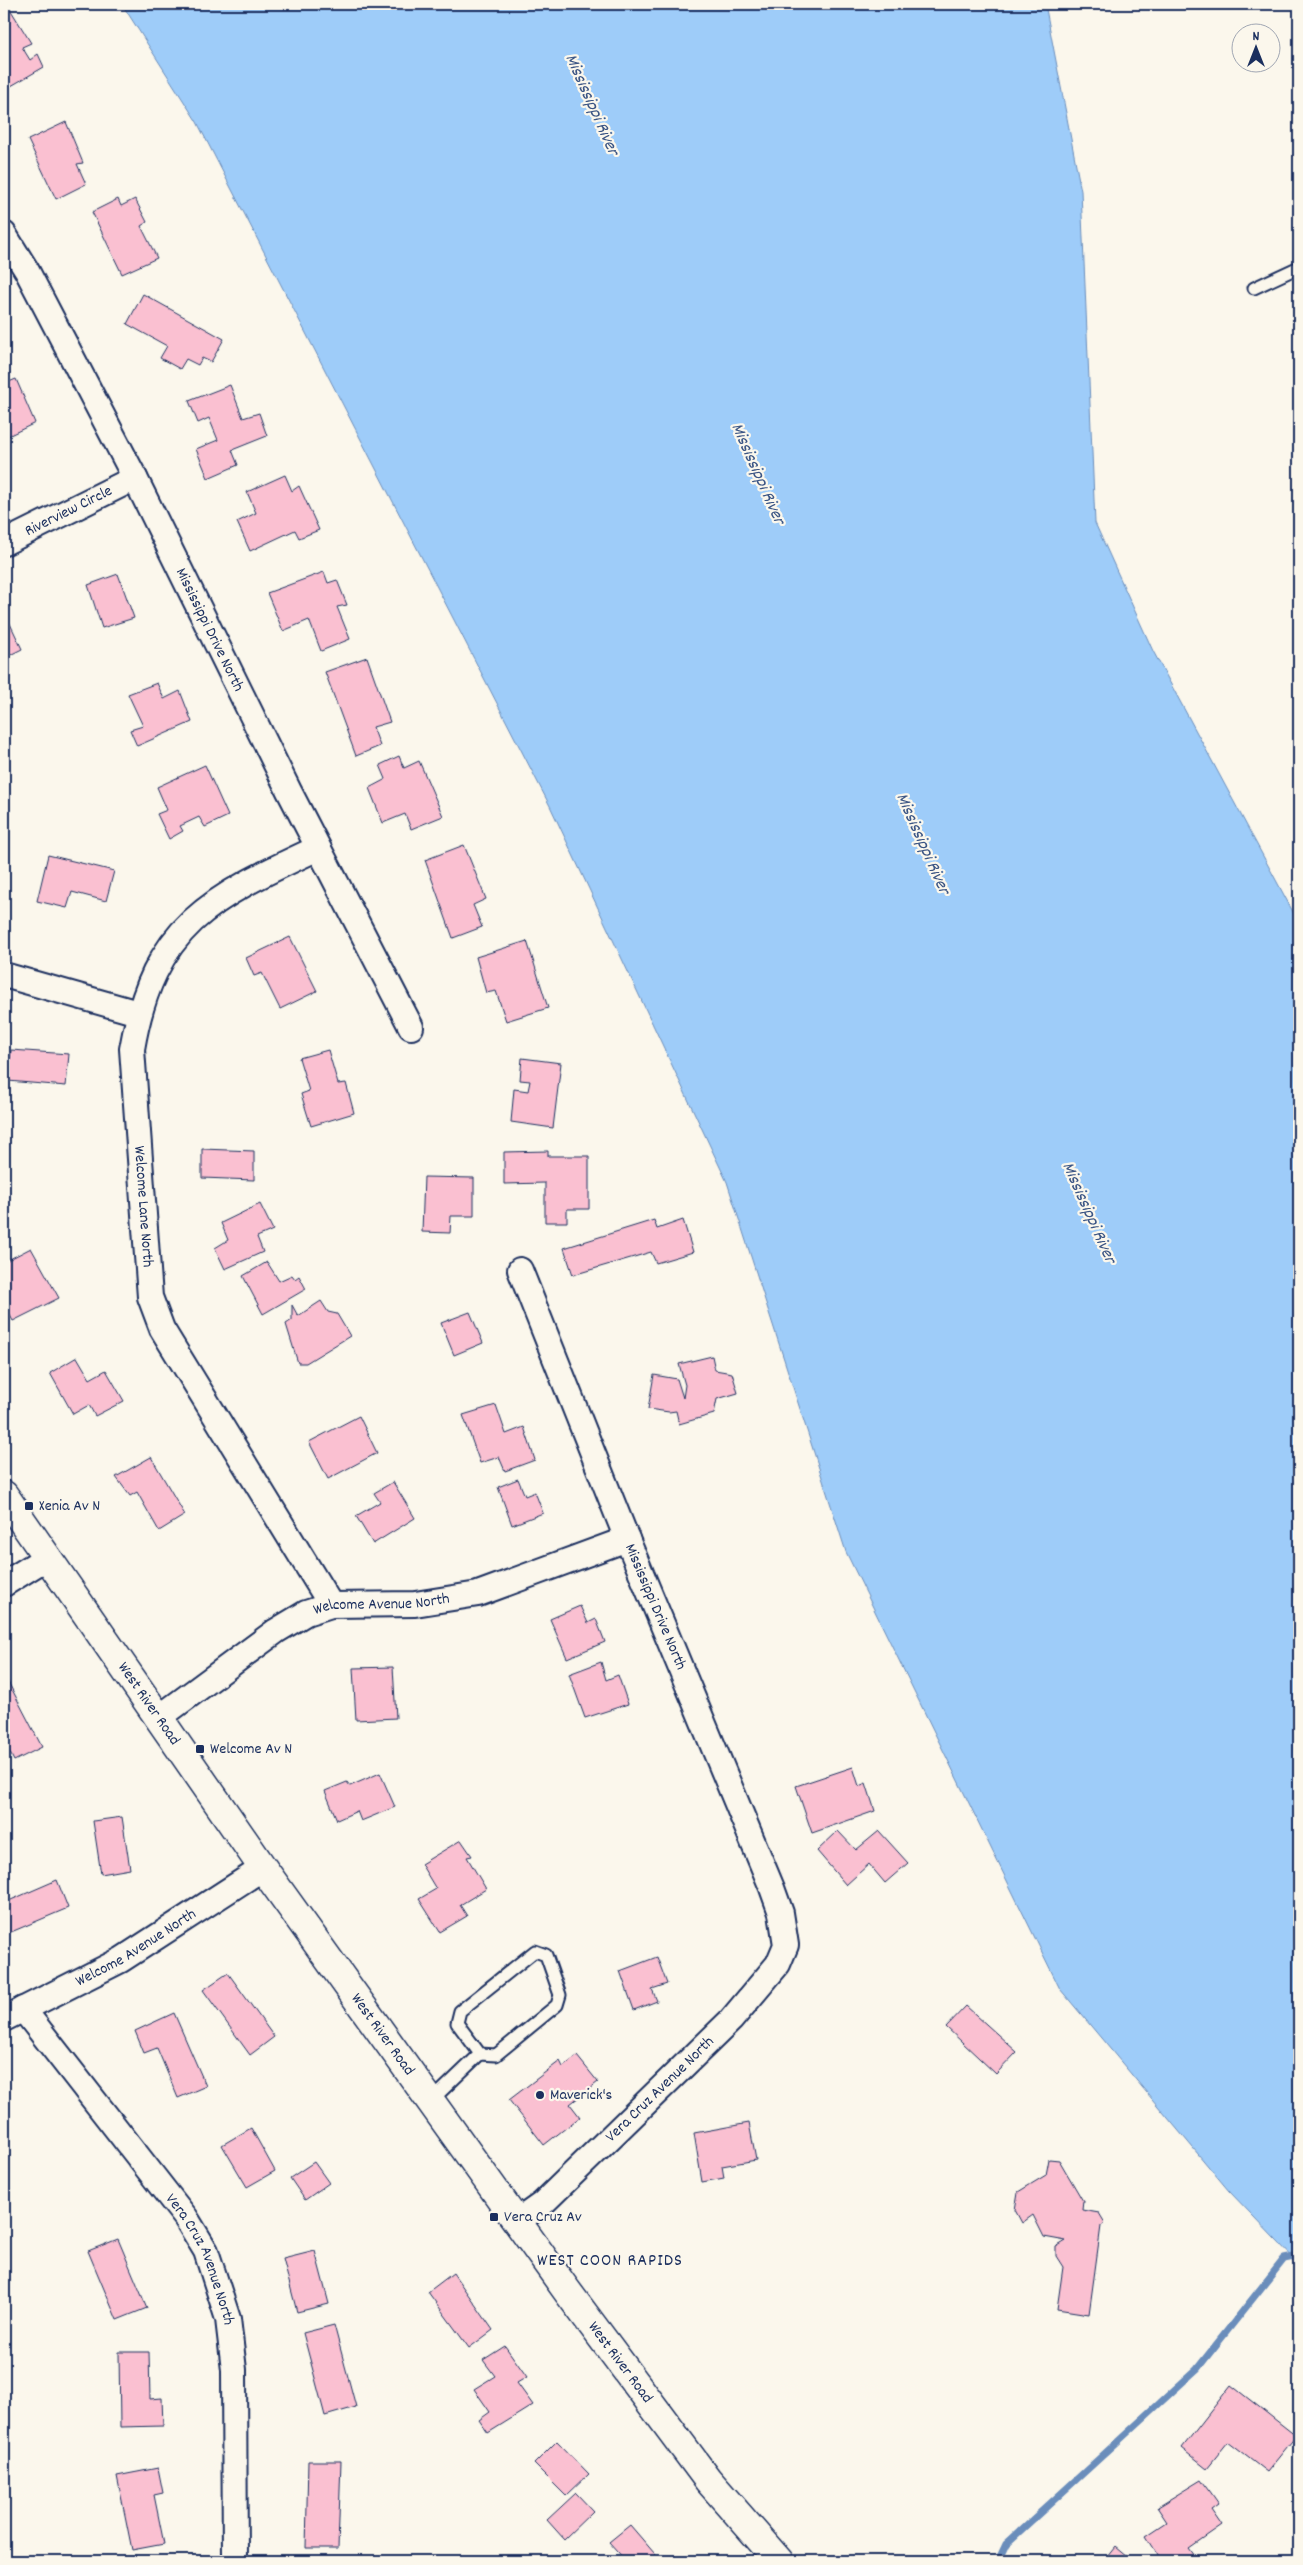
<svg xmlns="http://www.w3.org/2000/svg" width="1303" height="2565" viewBox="0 0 1303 2565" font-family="Dekko,sans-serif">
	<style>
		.water { fill: #9eccf9; stroke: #6a8dbb }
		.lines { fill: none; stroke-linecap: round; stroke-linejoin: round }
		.stream { stroke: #6a8dbb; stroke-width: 7 }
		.building { fill: #fac0d1; stroke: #1b2f5e }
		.lane-casing { stroke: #1b2f5e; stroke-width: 15 }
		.street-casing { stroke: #1b2f5e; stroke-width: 28 }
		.secondary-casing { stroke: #1b2f5e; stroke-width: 31 }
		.lane { stroke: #fbf7ec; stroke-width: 11 }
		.street { stroke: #fbf7ec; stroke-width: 24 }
		.secondary { stroke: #fbf7ec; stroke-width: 28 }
		.poi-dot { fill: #1b2f5e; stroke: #fbf7ec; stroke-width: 2 }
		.labels { text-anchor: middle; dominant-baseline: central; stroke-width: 4.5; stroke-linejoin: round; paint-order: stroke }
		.street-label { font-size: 16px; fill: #1b2f5e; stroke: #fbf7ec }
		.poi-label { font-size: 16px; fill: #1b2f5e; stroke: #fbf7ec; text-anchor: start }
		.water-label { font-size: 18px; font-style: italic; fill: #3c5685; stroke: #fbf7ec }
		.neighbourhood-label { font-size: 18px; letter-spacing: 1px; fill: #1b2f5e; stroke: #fbf7ec }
	</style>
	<rect width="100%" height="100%" fill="#fbf7ec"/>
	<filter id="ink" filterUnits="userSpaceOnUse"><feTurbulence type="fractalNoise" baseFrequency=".02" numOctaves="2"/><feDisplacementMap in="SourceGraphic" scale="10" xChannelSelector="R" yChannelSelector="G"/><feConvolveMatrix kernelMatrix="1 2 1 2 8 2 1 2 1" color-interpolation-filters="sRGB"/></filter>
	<g filter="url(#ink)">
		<path class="water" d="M122,4H1045L1081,191L1095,523L1153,651L1299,923V2264L1229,2191L1060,1989L846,1552L727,1182L550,806L197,122Z"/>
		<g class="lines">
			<path class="stream" d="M998,2561L1006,2544L1197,2369L1284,2259L1299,2256"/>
		</g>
		<path class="building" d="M4,4H7L31,43L22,47L30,60L38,54L44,67L4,90Z
			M66,122L83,163L77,164L86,184L56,199L28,140Z
			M118,199L121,206L135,199L147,222L141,226L157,258L122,274L92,212Z
			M143,294L224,339L211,362L202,358L198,365L186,359L180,369L160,358L167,346L127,324Z
			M16,379L35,423L8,436L4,427V384Z
			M230,385L243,418L259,413L267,436L232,450L238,465L208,478L196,449L218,440L209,418L198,423L189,401Z
			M285,475L292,491L299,486L319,530L299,538L295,530L250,551L237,522L256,513L247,492Z
			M324,572L328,583L337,580L347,605L337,607L350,639L321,651L309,620L283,631L267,593Z
			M118,574L134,618L102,628L88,585Z
			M4,611L22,649L4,658Z
			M367,657L390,722L373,727L380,746L356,756L325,672Z
			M157,683L164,699L180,691L192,722L137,746L130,730L143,726L128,694Z
			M399,756L404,768L419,761L443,816L411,829L405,814L383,823L369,788L386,779L380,765Z
			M205,765L228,816L205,827L199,817L180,826L183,831L169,839L157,814L167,810L157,787Z
			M464,845L486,899L473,905L482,927L453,938L425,860Z
			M48,855L114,871L106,901L72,892L67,908L37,901Z
			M290,937L317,991L280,1009L262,973L254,976L246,958Z
			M527,941L548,1008L506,1021L496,991L486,993L476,957Z
			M11,1050L69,1054L66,1086L8,1081Z
			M328,1050L338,1084L346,1083L354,1113L311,1126L301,1094L309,1091L299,1058Z
			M522,1058L561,1063L553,1128L511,1122L514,1089L528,1091L530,1081L520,1080Z
			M202,1149L254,1151V1180L202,1178Z
			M548,1151V1156H589V1209H567V1222H545V1183L504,1184V1152Z
			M424,1177L474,1178V1216H451L450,1233L422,1232Z
			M260,1204L273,1230L257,1237L263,1252L225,1269L215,1248L228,1240L221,1223Z
			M654,1220L657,1229L683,1220L693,1252L656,1263L651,1252L573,1275L564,1248Z
			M31,1248L59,1298L13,1321L4,1304V1262Z
			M267,1262L279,1281L292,1275L295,1279L299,1276L306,1289L263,1314L243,1276Z
			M321,1301L328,1312L337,1314L350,1336L306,1363H298L286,1324L292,1320V1305L298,1316Z
			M470,1312L483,1343L454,1355L441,1323Z
			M712,1356L715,1370L732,1373L738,1393L717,1399L714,1414L679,1424L676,1411L669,1412L648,1409L654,1375L677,1379L683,1398L685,1385L679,1364Z
			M77,1357L90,1379L106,1370L124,1401L95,1416L89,1405L73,1414L50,1373Z
			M496,1405L506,1434L524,1427L535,1460L505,1471L499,1457L480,1463L463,1415Z
			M359,1416L377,1453L328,1479L309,1442Z
			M151,1457L185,1515L159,1531L137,1492L130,1496L116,1477Z
			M518,1479L525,1496L535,1492L543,1513L512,1525L498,1487Z
			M393,1482L415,1518L373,1544L356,1516L380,1502L374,1493Z
			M580,1606L588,1623L596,1619L605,1642L567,1658L550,1619Z
			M601,1662L606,1680L618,1675L628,1704L585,1718L569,1674Z
			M393,1667L396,1718L356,1720L353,1668Z
			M5,1676L42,1747L14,1761L4,1741Z
			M853,1767L859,1786L866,1783L875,1811L812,1833L796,1786Z
			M380,1773L395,1807L361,1821L357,1811L337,1820L325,1791L347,1782L350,1786Z
			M122,1817L130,1869L101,1874L93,1821Z
			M838,1831L856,1850L879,1831L908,1863L885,1883L869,1864L846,1885L817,1851Z
			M461,1840L472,1856L467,1857L486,1889L460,1905L467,1916L440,1932L419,1899L436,1889L421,1864Z
			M57,1880L68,1908L4,1935V1903Z
			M657,1957L667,1984L652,1989L657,2001L634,2010L620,1971Z
			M228,1973L274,2037L250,2055L203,1990Z
			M966,2006L1017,2052L996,2074L946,2027Z
			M174,2013L206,2086L178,2098L157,2048L144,2053L135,2031Z
			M577,2056L598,2082L570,2104L580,2117L544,2145L509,2100L560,2061L563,2067Z
			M749,2123L756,2160L722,2166L724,2178L702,2182L694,2133Z
			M251,2128L275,2171L247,2187L222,2145Z
			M1049,2159L1059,2160L1083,2201L1082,2210L1099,2213L1105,2223L1101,2226L1089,2314L1057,2309L1063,2267L1056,2256V2247L1066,2241L1044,2237L1033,2215L1022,2223L1015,2210L1018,2192L1046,2175Z
			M314,2162L329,2183L305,2200L290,2178Z
			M118,2239L147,2308L117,2320L88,2251Z
			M315,2251L329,2304L297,2312L283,2259Z
			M453,2273L493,2330L469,2348L428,2292Z
			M334,2325L356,2407L325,2416L303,2333Z
			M505,2346L527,2377L517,2383L533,2405L488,2433L479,2420L490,2412L474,2389L495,2376L483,2360Z
			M119,2352H149L150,2399L162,2398L163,2426L120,2427Z
			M1231,2385L1296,2436L1267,2472L1228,2442L1207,2468L1182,2448Z
			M557,2441L589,2474L566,2496L534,2464Z
			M308,2461H341L338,2548H306Z
			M158,2468L163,2493L154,2495L164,2544L132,2550L117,2476Z
			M1201,2480L1218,2504L1211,2509L1222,2525L1189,2548L1195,2556L1187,2561H1162L1146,2536L1167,2522L1157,2507Z
			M576,2493L593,2511L564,2539L547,2520Z
			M630,2525L661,2561H626L609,2542Z
			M1115,2546L1133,2561H1103Z"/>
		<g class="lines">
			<g class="lane-casing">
				<path id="lane" d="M1254,288L1299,267
					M430,2102L480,2054L496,2055L557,2005L560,1995L546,1955L535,1951L460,2011L457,2023L480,2054"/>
			</g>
			<g class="street-casing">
				<g id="street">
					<path id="s1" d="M4,234L27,271L135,478L289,791L411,1027"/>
					<path id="s2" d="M4,543L135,478"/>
					<path id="s3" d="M318,848C212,897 153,925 132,1049L150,1297L162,1329L331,1605"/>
					<path d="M4,975L138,1013"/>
					<path d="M4,1584L46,1558"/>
					<path id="s4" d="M160,1717L276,1631L306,1613L331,1605L415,1604L478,1594L627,1539"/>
					<path id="s5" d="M23,2009L186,2218L206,2251L228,2319L234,2370L235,2561"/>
					<path id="s6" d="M4,2019L121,1960L263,1868"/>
					<path id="s7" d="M518,2221L542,2204L731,2020L778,1964L786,1945L781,1913L772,1888L627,1539L520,1270"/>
				</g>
			</g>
			<g class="secondary-casing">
				<g id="secondary">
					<path id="s8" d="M4,1495L263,1868L567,2291L708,2480L779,2561"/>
				</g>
			</g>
			<use href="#lane" class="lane"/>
			<use href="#street" class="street"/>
			<use href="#secondary" class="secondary"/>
		</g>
	</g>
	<g class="poi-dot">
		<rect x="24" y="1501" width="10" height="10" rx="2.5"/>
		<rect x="195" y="1744" width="10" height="10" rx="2.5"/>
		<circle cx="540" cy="2095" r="5"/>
		<rect x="489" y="2212" width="10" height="10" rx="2.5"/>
	</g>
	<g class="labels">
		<g class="street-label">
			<text stroke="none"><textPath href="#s2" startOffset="72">Riverview Circle</textPath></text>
			<text stroke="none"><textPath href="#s1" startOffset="446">Mississippi Drive North</textPath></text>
			<text stroke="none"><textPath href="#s3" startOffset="448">Welcome Lane North</textPath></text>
			<text stroke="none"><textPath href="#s4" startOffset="256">Welcome Avenue North</textPath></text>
			<text transform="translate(655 1607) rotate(67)">Mississippi Drive North</text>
			<text stroke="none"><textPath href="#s8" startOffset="254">West River Road</textPath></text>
			<text stroke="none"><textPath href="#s6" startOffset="150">Welcome Avenue North</textPath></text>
			<text stroke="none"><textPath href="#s8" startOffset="659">West River Road</textPath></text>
			<text stroke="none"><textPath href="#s7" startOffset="194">Vera Cruz Avenue North</textPath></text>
			<text stroke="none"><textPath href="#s5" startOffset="309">Vera Cruz Avenue North</textPath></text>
			<text stroke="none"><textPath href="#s8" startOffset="1064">West River Road</textPath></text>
		</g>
		<g class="poi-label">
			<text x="39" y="1506">Xenia Av N</text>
			<text x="210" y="1749">Welcome Av N</text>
			<text x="550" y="2095">Maverick's</text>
			<text x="504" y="2217">Vera Cruz Av</text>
		</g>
		<g class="water-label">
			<text transform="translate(591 105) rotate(66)">Mississippi River</text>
			<text transform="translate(757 474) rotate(66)">Mississippi River</text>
			<text transform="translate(922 844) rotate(66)">Mississippi River</text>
			<text transform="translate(1088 1213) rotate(66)">Mississippi River</text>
		</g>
		<g class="neighbourhood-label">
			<text x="610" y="2261">WEST COON RAPIDS</text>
		</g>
	</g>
	<rect width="1303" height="2565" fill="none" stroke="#fbf7ec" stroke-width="20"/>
	<rect x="10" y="10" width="1283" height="2545" fill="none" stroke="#1b2f5e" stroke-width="2" filter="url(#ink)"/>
	<g transform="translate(1256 48)"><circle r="24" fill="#fbf7ec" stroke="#a1a7b3"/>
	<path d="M0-4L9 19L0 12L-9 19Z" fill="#1b2f5e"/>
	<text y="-8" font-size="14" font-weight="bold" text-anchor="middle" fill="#1b2f5e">N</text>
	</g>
</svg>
